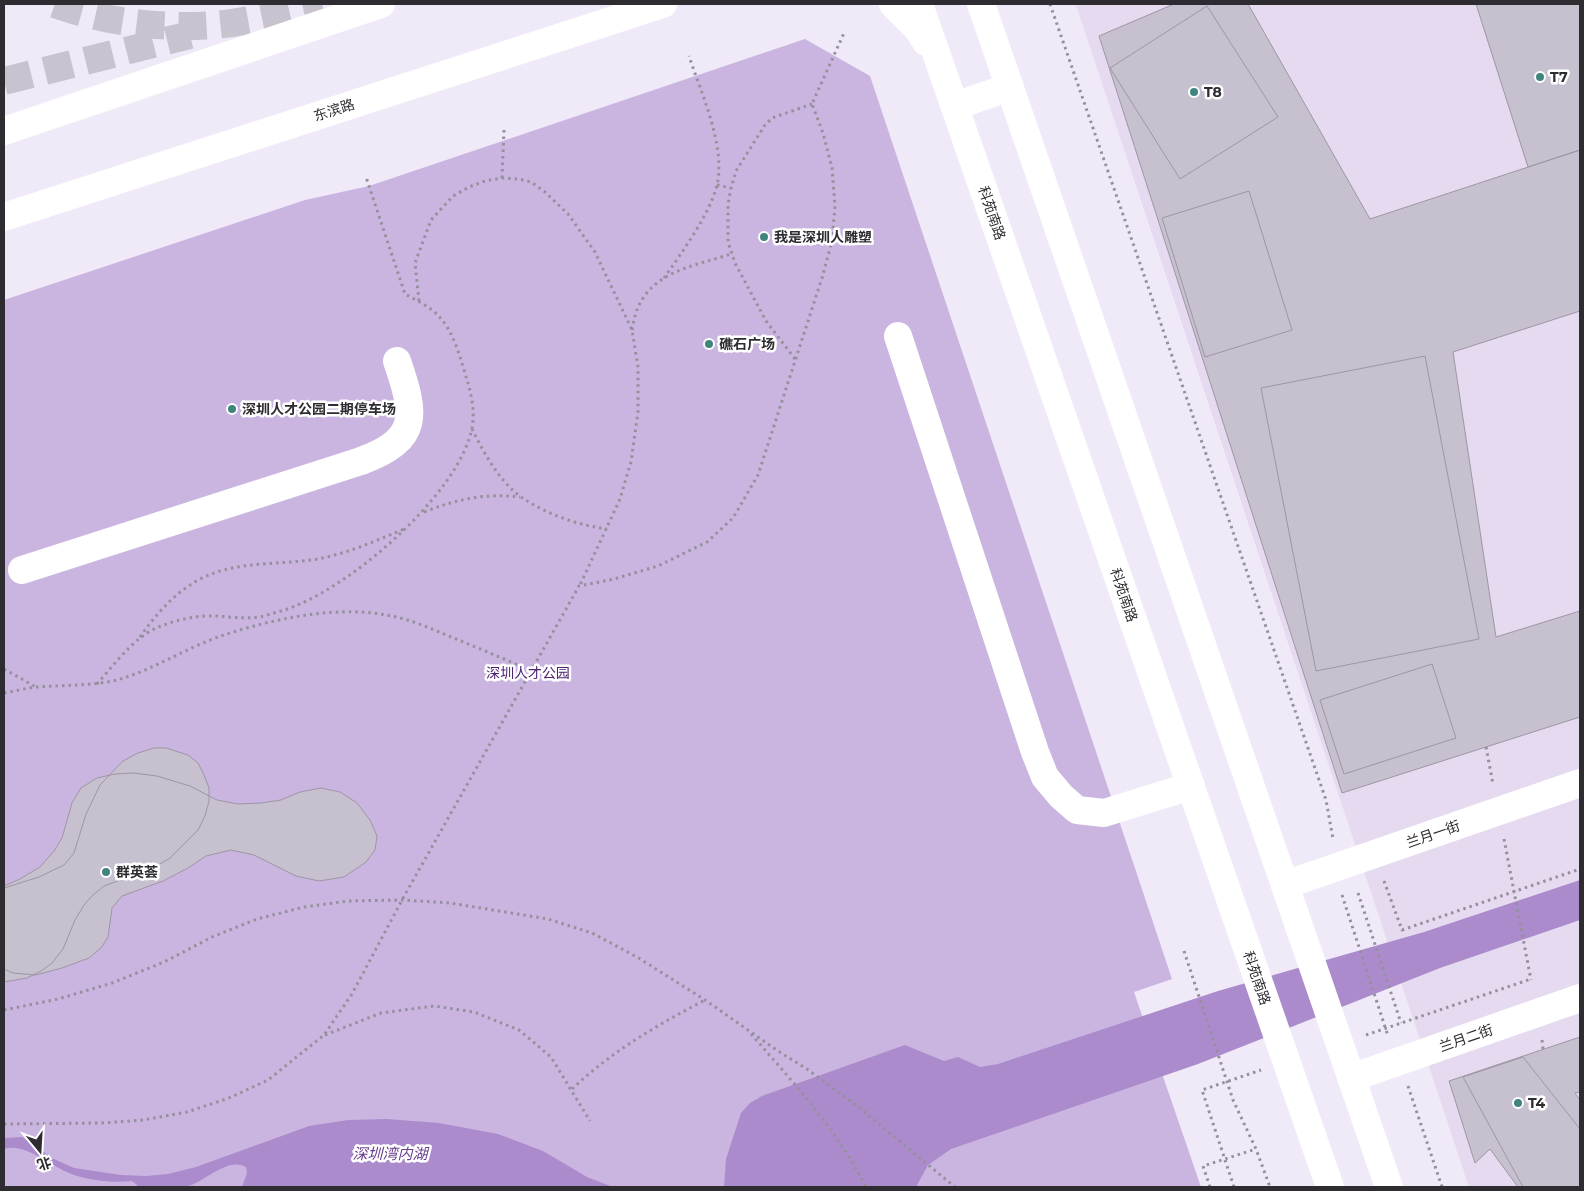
<svg xmlns="http://www.w3.org/2000/svg" width="1584" height="1191" viewBox="0 0 1584 1191" font-family="Montserrat,'Noto Sans SC',sans-serif">
	<style>
		.built { fill: #e5daf0 }
		.green { fill: #cab5e1 }
		.water { fill: #ac8bcc }
		.building { fill: #c7c0cf; stroke: #9d96a4 }
		.lines { fill: none; stroke-linecap: round; stroke-linejoin: round }
		.highway-tunnel { stroke: #c9c3d0; stroke-width: 28; stroke-dasharray: 28 14; stroke-linecap: butt }
		.path { stroke: #95909b; stroke-width: 3; stroke-dasharray: 2.5 4; stroke-linecap: butt }
		.minor { stroke: #fff; stroke-width: 28 }
		.major { stroke: #fff; stroke-width: 28 }
		.poi-dot { fill: #3f857e; stroke: #fff; stroke-width: 2 }
		.labels { text-anchor: middle; dominant-baseline: central; stroke-width: 5; stroke-linejoin: round; paint-order: stroke }
		.poi-label { font-size: 14px; font-weight: bold; fill: #2e2c31; stroke: #fff; text-anchor: start }
		.street-label { font-size: 14px; fill: #2e2c31; stroke: #fff }
		.park-label { font-size: 14px; fill: #502572; stroke: #fff }
		.water-label { font-size: 15px; font-style: italic; fill: #693e8d; stroke: #fff }
	</style>
	<rect width="100%" height="100%" fill="#f0e9f8"/>
	<path class="built" d="M1081,4H1580V1187H1469L1076,5Z"/>
	<path class="green" d="M805,39L870,76L1172,979L1134,992L1201,1187H4V300L305,200L369,186Z"/>
	<path class="water" d="M1580,880V920L1440,968L1198,1064L951,1149L928,1165L916,1187H724L726,1159L741,1113L750,1103L762,1096L888,1051L905,1045L944,1061L958,1057L980,1067L998,1064L1218,991L1424,932Z
		M387,1119L439,1123L498,1134L543,1151L587,1177L613,1187H242L247,1173L246,1167C227,1156 203,1184 185,1187C171,1190 151,1187 137,1187V1185L132,1181C113,1183 92,1181 74,1175C52,1168 26,1142 4,1149V1138L22,1137L54,1159L74,1168L121,1175L146,1176L168,1174L196,1167L309,1126L348,1120Z"/>
	<path class="building" d="M1174,4H1248L1370,219L1580,150V311L1453,352L1496,637L1580,611V717L1342,793L1099,36Z
		M1476,4H1580V150L1528,167Z
		M1207,6L1278,117L1180,179L1110,68Z
		M1249,191L1292,330L1205,357L1162,218Z
		M1425,356L1479,639L1316,671L1261,388Z
		M1432,664L1456,738L1344,774L1320,700Z
		M154,748H166L188,755L198,763L204,775L209,788V801L205,816L198,830L170,858L153,868L104,886L93,895L84,905L75,920L63,949L52,963L41,971L27,978L4,982V888L39,877L64,865L74,853L86,814L100,785L123,761L138,753Z
		M133,773L157,776L190,786L217,800L238,804L261,803L281,800L300,792L321,788L340,792L357,803L370,820L377,836L375,850L366,862L344,877L319,881L296,876L254,855L231,850L206,856L188,868L163,881L122,896L112,908L108,937L101,948L89,958L62,968L36,975L13,973L4,969V886L20,879L40,867L54,851L62,838L72,803L81,788L97,778L115,774Z
		M1580,1037V1092L1575,1093L1580,1100V1187H1518L1490,1149L1475,1163L1449,1081Z
		M1523,1057L1580,1129V1187H1523L1463,1077Z"/>
	<g class="lines">
		<path class="highway-tunnel" d="M55,4C105,22 161,29 214,25C250,22 287,12 322,4
			M4,81L190,35"/>
		<path class="path" d="M1050,4L1326,800L1333,839
			M502,178L504,130
			M717,185L731,188
			M664,278C682,252 709,216 717,185C726,146 701,93 689,56
			M419,301L415,263L431,220L453,196L469,187L485,181L502,178L519,179L531,182L545,192L568,214L595,252L632,330L638,367V412L631,462L620,499L580,585
			M632,330C634,319 636,309 642,300C659,270 701,264 731,254
			M795,359L766,321L735,263L728,242V204L731,188L736,171L765,125L772,118L812,104
			M472,429C484,453 499,481 521,497C546,514 577,525 607,529
			M424,512C458,499 484,493 520,497
			M140,637C161,607 187,579 224,570C254,562 287,564 318,559C348,553 376,541 404,529
			M4,669L36,687
			M97,684C114,665 131,641 154,629C174,620 196,615 217,616C231,617 245,619 259,617C266,616 273,613 281,611C345,593 459,495 472,428C475,412 472,398 468,383C462,364 455,335 442,320C433,308 418,301 405,294L366,177
			M4,693C15,691 26,688 37,687C64,685 91,686 117,680C153,670 184,649 218,637C268,620 333,605 386,615C406,618 425,626 444,634C473,646 502,658 532,671
			M1486,747L1493,784
			M1504,839L1531,980
			M1384,881L1402,930L1580,869
			M1358,893L1401,1023
			M1342,895L1388,1036
			M1184,951L1233,1100L1256,1149L1270,1187
			M4,1010L58,999L112,983L164,962L212,937L257,919L304,907L348,901L402,900L450,903L548,919L592,933L637,957L705,1000L778,1051L807,1069L857,1106L955,1187
			M751,1034C793,1082 837,1130 866,1187
			M325,1035L381,1013L434,1006L474,1012L519,1030L551,1057L590,1121
			M1366,1035L1531,979
			M1542,1040L1543,1049
			M1408,1086L1442,1187
			M572,1089C611,1052 657,1025 705,1000
			M4,1124L102,1123L143,1120L187,1112L229,1098L268,1080L324,1035L352,994L402,900L579,586L614,579L658,566L707,542L733,518L758,475L822,278L832,241L835,206L832,168L823,133L812,104L844,33
			M1210,1187L1203,1166L1256,1149
			M1234,1187L1202,1090L1261,1070"/>
		<path class="minor" d="M898,336L1035,752L1045,777L1061,796L1077,810L1104,813L1191,786
			M22,570L361,461C421,439 415,414 397,361
			M1285,885L1580,783
			M1351,1078L1580,998"/>
		<path class="major" d="M893,4L917,28L926,42
			M919,4L1330,1187
			M981,4L1389,1187
			M955,106L1010,87
			M4,131L381,4
			M4,217L663,4"/>
	</g>
	<g class="poi-dot">
		<circle cx="1540" cy="77" r="5"/>
		<circle cx="1194" cy="92" r="5"/>
		<circle cx="764" cy="237" r="5"/>
		<circle cx="709" cy="344" r="5"/>
		<circle cx="232" cy="409" r="5"/>
		<circle cx="106" cy="872" r="5"/>
		<circle cx="1518" cy="1103" r="5"/>
	</g>
	<g class="labels">
		<g class="poi-label">
			<text x="1550" y="77">T7</text>
			<text x="1204" y="92">T8</text>
			<text x="774" y="237">我是深圳人雕塑</text>
			<text x="719" y="344">礁石广场</text>
			<text x="242" y="409">深圳人才公园二期停车场</text>
			<text x="116" y="872">群英荟</text>
			<text x="1528" y="1103">T4</text>
		</g>
		<g class="street-label">
			<text transform="translate(334 110) rotate(-18)">东滨路</text>
			<text transform="translate(992 213) rotate(71)">科苑南路</text>
			<text transform="translate(1124 595) rotate(71)">科苑南路</text>
			<text transform="translate(1433 834) rotate(-19)">兰月一街</text>
			<text transform="translate(1257 978) rotate(71)">科苑南路</text>
			<text transform="translate(1466 1038) rotate(-19)">兰月二街</text>
		</g>
		<g class="park-label">
			<text x="528" y="673">深圳人才公园</text>
		</g>
		<g class="water-label">
			<text x="390" y="1153">深圳湾内湖</text>
		</g>
	</g>
	<rect width="1584" height="1191" fill="none" stroke="#2e2c31" stroke-width="10"/>
	<g transform="translate(40 1151) rotate(162)" stroke="#ffffff" stroke-width="4" paint-order="stroke">
	<path d="M0-4L9 19L0 12L-9 19Z" fill="#2e2c31"/>
	<text y="-8" font-size="14" font-weight="bold" text-anchor="middle" fill="#2e2c31">北</text>
	</g>
</svg>
